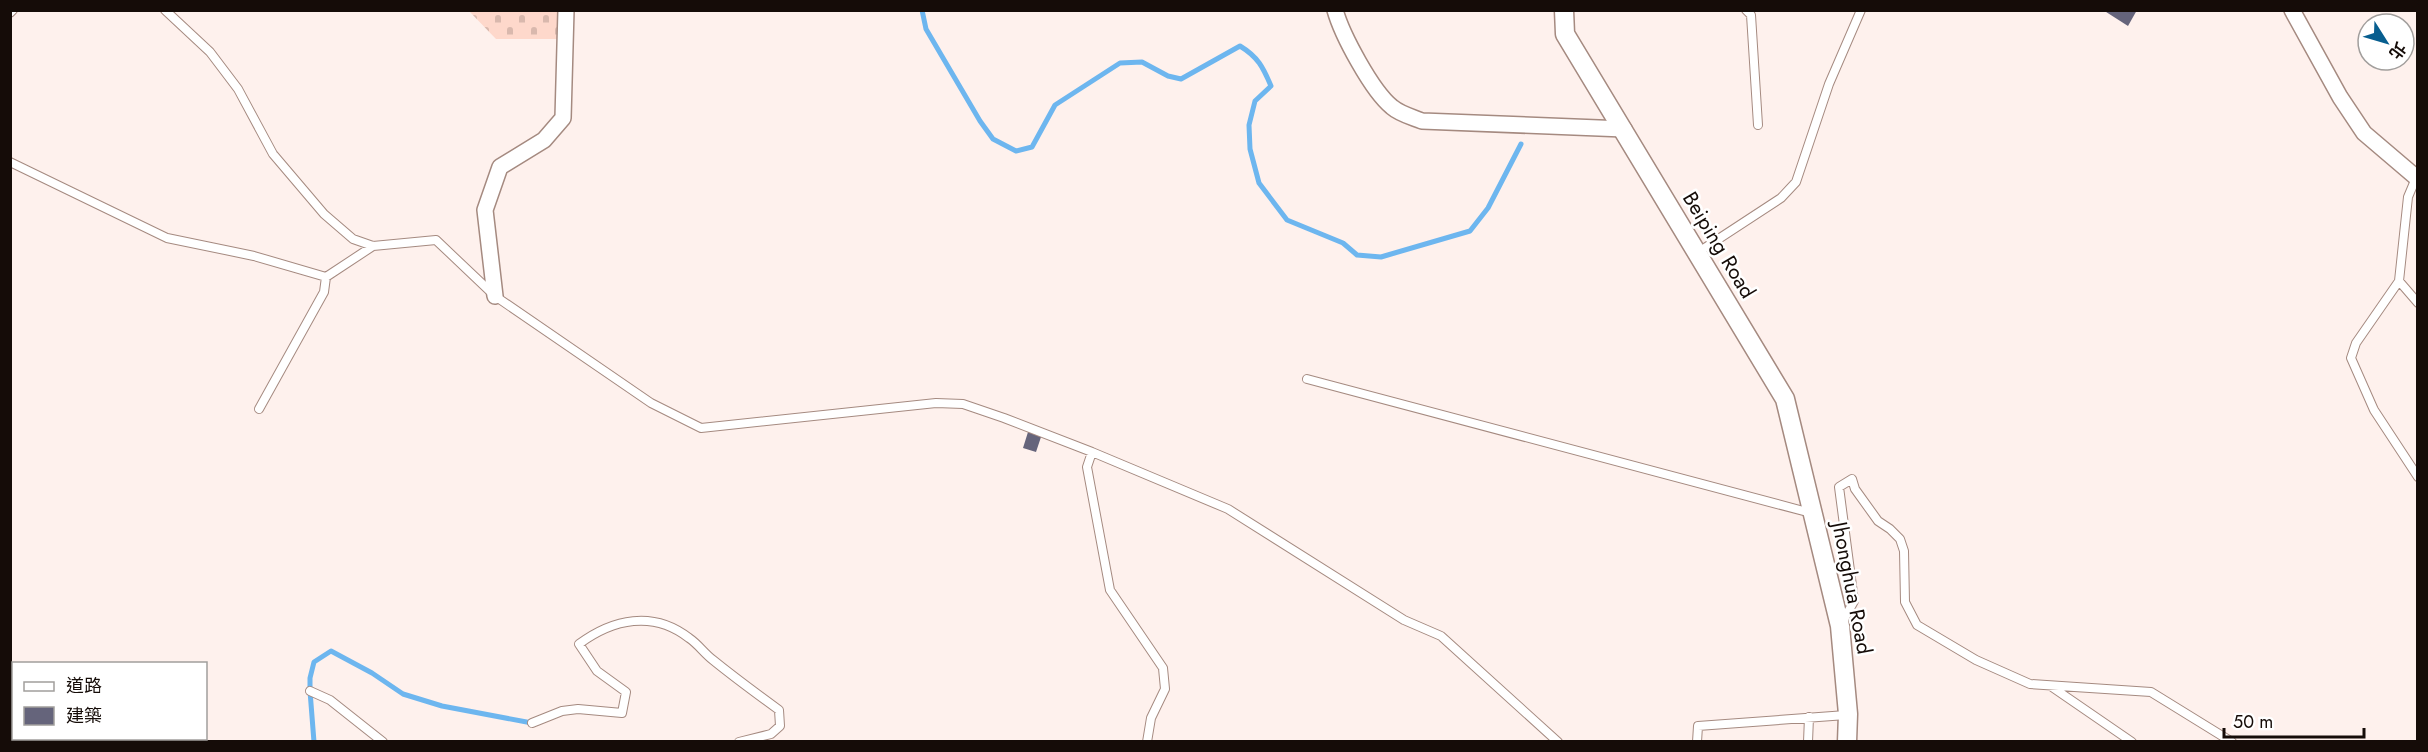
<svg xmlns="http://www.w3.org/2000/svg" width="2428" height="752" viewBox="0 0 2428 752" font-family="Jost,'Noto Sans TC',sans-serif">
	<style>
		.cemetery { fill: url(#cemetery-stones) }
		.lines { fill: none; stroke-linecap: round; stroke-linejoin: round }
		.stream { stroke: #6db6ef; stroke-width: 5 }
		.building { fill: #65647b }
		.service-casing { stroke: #a58a80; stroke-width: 10 }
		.minor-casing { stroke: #a58a80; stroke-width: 18 }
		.tertiary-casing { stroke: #a58a80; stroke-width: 21 }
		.service { stroke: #fff; stroke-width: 8 }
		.minor { stroke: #fff; stroke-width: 15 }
		.tertiary { stroke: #fff; stroke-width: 18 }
		.labels { text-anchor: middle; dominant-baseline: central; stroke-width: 5; stroke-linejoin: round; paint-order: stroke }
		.street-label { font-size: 21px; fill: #150c08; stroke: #fff }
	</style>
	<defs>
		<pattern id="cemetery-stones" width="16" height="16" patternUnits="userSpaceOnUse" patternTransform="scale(1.5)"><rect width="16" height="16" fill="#fed8cb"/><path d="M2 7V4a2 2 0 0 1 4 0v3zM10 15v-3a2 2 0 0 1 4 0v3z" fill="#d9b8ad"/></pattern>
	</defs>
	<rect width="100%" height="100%" fill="#fef1ed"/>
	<path class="cemetery" d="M469,11H574L569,39H496Z"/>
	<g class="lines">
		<path class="stream" d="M922,10L926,29L980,121L993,139L1016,151L1032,147L1055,105L1120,63L1142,62L1168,76L1181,79L1240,46C1258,57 1263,67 1271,86L1255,101L1249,125L1250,149L1259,183L1287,220L1343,243L1357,255L1381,257L1470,231L1488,208L1521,144
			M314,742L310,691V678L314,662L331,651L372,673L403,694L442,706L532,723"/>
	</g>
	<path class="building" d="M2103,10H2137L2128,26Z
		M1028,432L1041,437L1036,452L1023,448Z"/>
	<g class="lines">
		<g class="service-casing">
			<path id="service" d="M165,10L210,52L238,89L273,154L324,214L353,239L373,246L436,240L495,296L651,403L701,428L936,403L963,404L1004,418L1092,452L1228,509L1404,620L1441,636L1558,742
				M1746,10L1751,15L1758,125
				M10,13L13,10
				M10,162L167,238L254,256L326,277L373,246
				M2416,178L2408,197L2399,281L2356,343L2351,358L2374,410L2418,477
				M1697,253L1781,198L1796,182L1829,84L1861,10
				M2399,281L2418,303
				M1307,379L1811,513
				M259,409L324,292L326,277
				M1092,452L1087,467L1110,590L1163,668L1165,689L1151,718L1147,742
				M1842,623L1854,601L1839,487L1852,479L1855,489L1878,521L1890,529L1900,539L1904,551L1905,602L1917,625L1976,660L2030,684L2151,692L2232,742
				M2052,687L2132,742
				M310,691L330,700L383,742
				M532,723L562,711L578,709L622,713L626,692L597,671L579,644C613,619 653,610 689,638C698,644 704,653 713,660C734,677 757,694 779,710L780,726L771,734L739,742
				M1697,742L1698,726L1846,715
				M1808,742L1809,717"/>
		</g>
		<g class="minor-casing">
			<path id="minor" d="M1335,10C1342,35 1372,91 1392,107C1400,114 1412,117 1422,121L1624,129
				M2292,10L2340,97L2364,133L2418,179
				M495,296L485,210L500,167L544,140L563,118L566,10"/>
		</g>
		<g class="tertiary-casing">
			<path id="tertiary" d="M1564,10L1565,34L1785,399L1840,626L1848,714L1847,742"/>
		</g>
		<use href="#service" class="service"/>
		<use href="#minor" class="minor"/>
		<use href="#tertiary" class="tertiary"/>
	</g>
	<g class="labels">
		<g class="street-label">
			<text transform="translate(1719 245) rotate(59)">Beiping Road</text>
			<text transform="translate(1852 588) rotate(79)">Jhonghua Road</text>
		</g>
	</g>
	<rect width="2428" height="752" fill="none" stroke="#150c08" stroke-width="24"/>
	<rect x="12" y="662" width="195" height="78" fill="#ffffff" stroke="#a19e9c" stroke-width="1.5"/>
	<rect x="24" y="682" width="30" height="9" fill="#ffffff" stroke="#a19e9c" stroke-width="1.5"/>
	<text x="66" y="692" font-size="18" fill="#150c08">道路</text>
	<rect x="24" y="707" width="30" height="18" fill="#65647b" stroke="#a19e9c" stroke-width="1.5"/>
	<text x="66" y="722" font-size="18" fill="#150c08">建築</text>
	<g transform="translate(2386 42) rotate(127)"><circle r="28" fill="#ffffff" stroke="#a19e9c" stroke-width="1.5"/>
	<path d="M0-4.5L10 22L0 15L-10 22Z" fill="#075e8f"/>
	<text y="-9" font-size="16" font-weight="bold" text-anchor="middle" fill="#150c08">北</text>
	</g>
	<path d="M2224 728v9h140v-9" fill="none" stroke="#150c08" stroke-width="3"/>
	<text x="2233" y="728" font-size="18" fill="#150c08" stroke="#ffffff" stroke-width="4.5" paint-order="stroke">50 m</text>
</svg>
